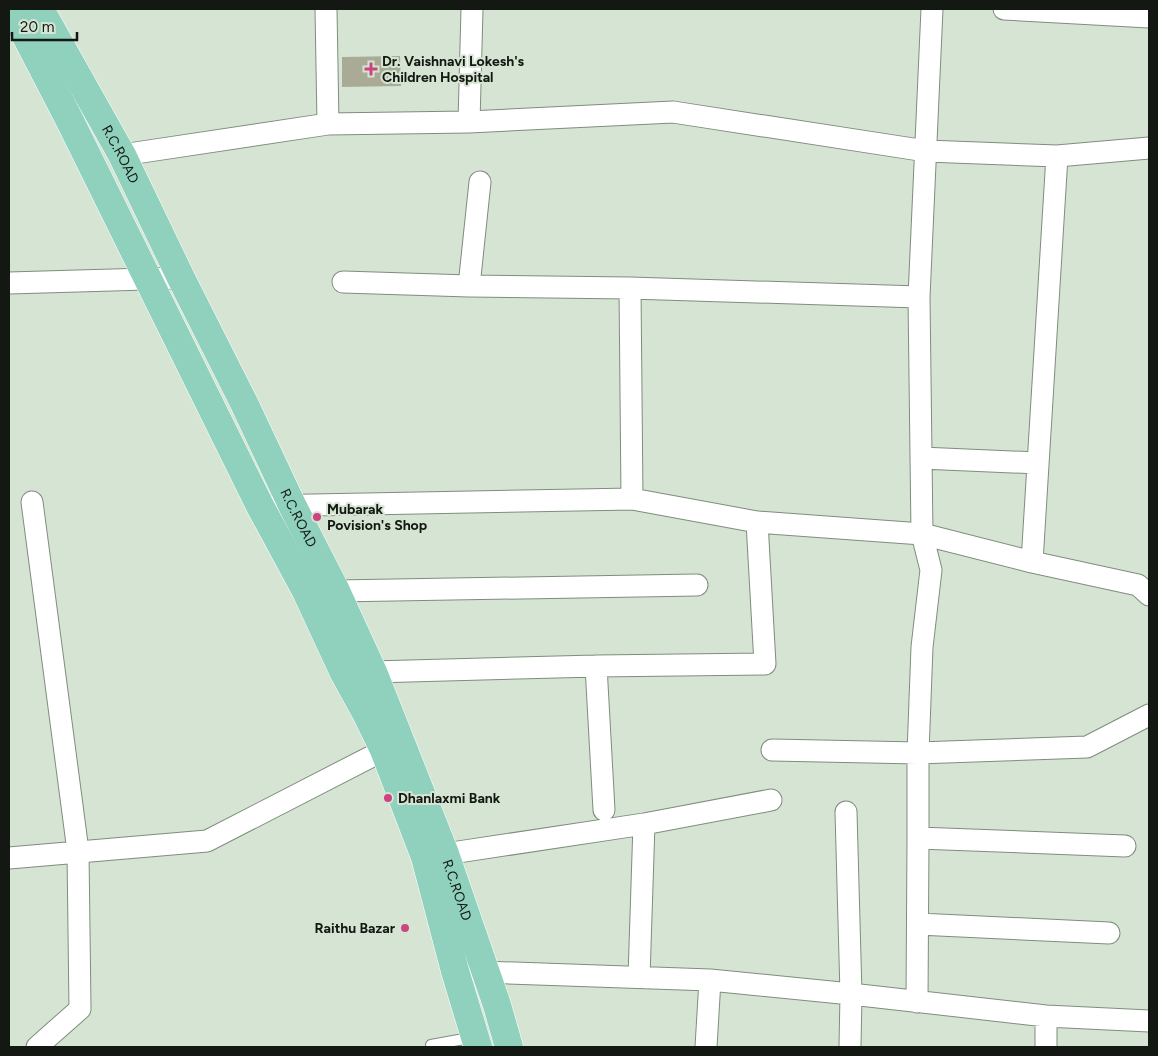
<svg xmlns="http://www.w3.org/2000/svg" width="1158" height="1056" viewBox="0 0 1158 1056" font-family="Figtree,sans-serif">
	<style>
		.building { fill: #a9ab97 }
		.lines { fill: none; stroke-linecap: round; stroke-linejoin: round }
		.service-casing { stroke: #7f8d7d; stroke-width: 12 }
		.minor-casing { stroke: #7f8d7d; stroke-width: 23 }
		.primary-casing { stroke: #fff; stroke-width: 29 }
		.service { stroke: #fff; stroke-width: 10 }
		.minor { stroke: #fff; stroke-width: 21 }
		.primary { stroke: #8fd1bd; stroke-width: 28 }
		.poi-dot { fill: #cd4480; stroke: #d6e5d3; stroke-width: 2 }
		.labels { text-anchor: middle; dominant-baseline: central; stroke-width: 4; stroke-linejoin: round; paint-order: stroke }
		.poi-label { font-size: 14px; font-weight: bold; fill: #131812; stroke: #d6e5d3; text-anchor: start }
		.street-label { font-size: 14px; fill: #131812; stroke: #d6e5d3 }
	</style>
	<rect width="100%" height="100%" fill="#d6e5d3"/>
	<path class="building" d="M400,56L401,86L342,87V57Z"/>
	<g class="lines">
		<g class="service-casing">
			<path id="service" d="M431,1045L475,1037"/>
		</g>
		<g class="minor-casing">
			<path id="minor" d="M326,9L328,124
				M1004,9L1149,17
				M469,122L472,9
				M122,155L328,124L469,122L673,112L926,151L1057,156L1149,148
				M480,182L469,286L630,288L919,297
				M343,282L469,286
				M9,283L181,278
				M630,288L632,499L757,522L922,534L1032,562L1138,585L1149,595
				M921,458L1038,463
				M32,502L78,851L80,1009L37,1047
				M260,506L632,499
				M1032,562L1057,156
				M336,591L697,585
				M596,666L604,810
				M373,672L596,666L765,664L757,522
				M772,750L918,753L1087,747L1149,715
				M846,812L851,994L850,1047
				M918,838V753L922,647L931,570L922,534L919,297L932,9
				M445,854L644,824L771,800
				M9,858L207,841L384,750
				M918,924L1109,933
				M455,971L710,980L851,994L1046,1016L1149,1021
				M639,977L644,824
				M917,1002L918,838L1125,846
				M706,1047L710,980
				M1046,1047V1016"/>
		</g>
		<g class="primary-casing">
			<g id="primary">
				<path d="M12,9L70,121L260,506L306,591L344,673L366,713L384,750L425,857L455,971L478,1047"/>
				<path id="s1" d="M40,9L122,155L181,278L244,403L292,505L336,591L373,672L445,854L497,1005L509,1047"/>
			</g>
		</g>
		<use href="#service" class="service"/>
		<use href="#minor" class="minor"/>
		<use href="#primary" class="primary"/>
	</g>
	<g class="poi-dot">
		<path d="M368.5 61.5h5v5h5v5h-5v5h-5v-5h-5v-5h5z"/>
		<circle cx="317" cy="517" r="5"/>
		<circle cx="388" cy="798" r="5"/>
		<circle cx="405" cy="928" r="5"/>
	</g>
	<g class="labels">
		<g class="poi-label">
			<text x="382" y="61">Dr. Vaishnavi Lokesh's<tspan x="382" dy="16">Children Hospital</tspan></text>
			<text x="327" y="509">Mubarak<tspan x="327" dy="16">Povision's Shop</tspan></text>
			<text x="398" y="798">Dhanlaxmi Bank</text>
			<text x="395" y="928" text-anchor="end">Raithu Bazar</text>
		</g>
		<g class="street-label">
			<text stroke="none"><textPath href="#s1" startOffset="166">R.C.ROAD</textPath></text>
			<text stroke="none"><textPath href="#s1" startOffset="571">R.C.ROAD</textPath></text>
			<text stroke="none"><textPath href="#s1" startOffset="976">R.C.ROAD</textPath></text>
		</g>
	</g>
	<rect width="1158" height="1056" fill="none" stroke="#131812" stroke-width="20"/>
	<path d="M12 32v8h65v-8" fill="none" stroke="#131812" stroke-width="2.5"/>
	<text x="20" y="32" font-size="15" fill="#131812" stroke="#d6e5d3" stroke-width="4" paint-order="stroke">20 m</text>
</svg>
